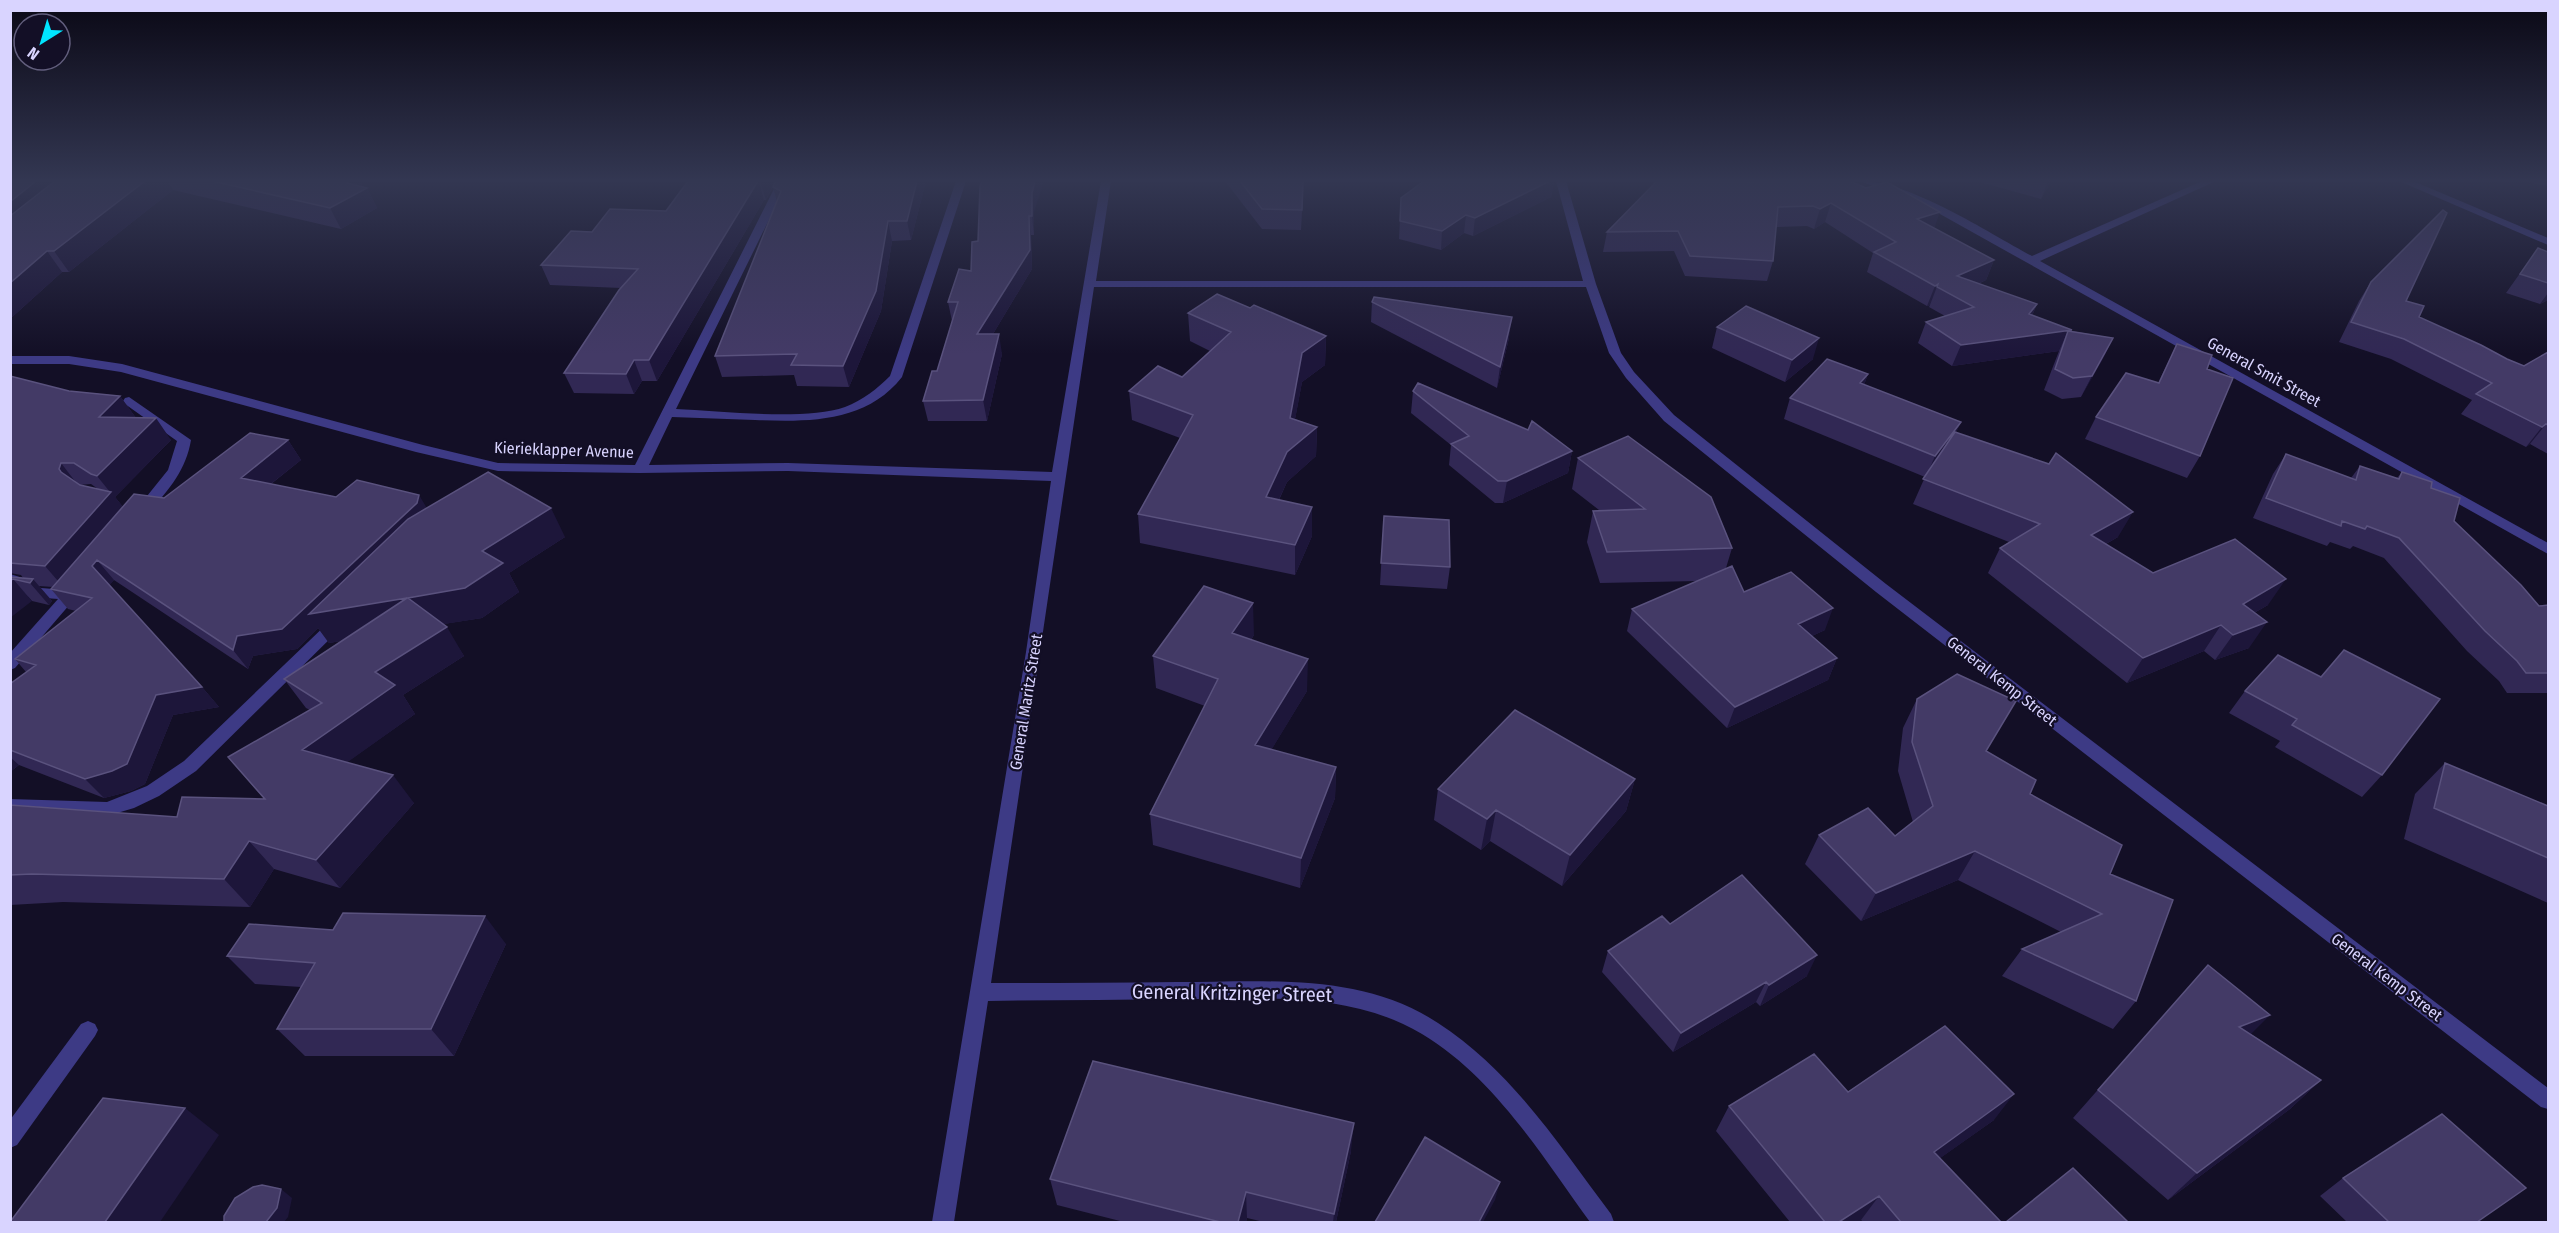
<svg xmlns="http://www.w3.org/2000/svg" width="2559" height="1233" viewBox="0 0 2559 1233" font-family="'Fira Sans Condensed',sans-serif">
	<style>
		.lines { fill: none; stroke-linecap: round; stroke-linejoin: round }
		.minor { fill: #3d3a85; fill-rule: evenodd }
		.wall { fill: #312854; fill-rule: evenodd }
		.shaded-wall { fill: #1d163a }
		.building { fill: #433a66; stroke: #5a527e; stroke-width: 1.5 }
		.labels { text-anchor: middle; dominant-baseline: central; stroke-width: 4.5; stroke-linejoin: round; paint-order: stroke }
		.street-label { font-size: 16px; fill: #d9d4ff; stroke: #130f26 }
		.near-street-label { font-size: 20px; fill: #d9d4ff; stroke: #130f26 }
	</style>
	<rect width="100%" height="100%" fill="#130f26"/>
	<g class="lines">
		<path class="minor" d="M778,181H788L676,409C721,411 805,421 845,407C863,400 877,389 890,376L956,181H966L902,377C866,423 808,422 755,420C727,419 700,418 672,417L649,465L788,463L1052,472L1101,181H1111L1096,281H1583L1556,181H1566L1596,284L1621,353L1634,372L1674,415L1886,584L2548,1088V1109L2541,1107L1876,592L1664,421L1626,378L1609,353L1586,287H1094L991,983C1053,983 1115,983 1177,982C1265,982 1361,972 1438,1023C1512,1071 1559,1145 1611,1214L1614,1222H1590C1542,1156 1494,1077 1422,1034C1348,990 1262,999 1179,999C1115,1000 1052,1000 988,1001L954,1222H932L1026,652L1051,481L788,471L640,473L498,471L416,452L121,372L69,364H10V356H69L122,364L423,445L498,463L635,465Z
			M1860,181C1910,181 1987,232 2032,256L2202,181H2216L2040,261L2548,543V554L1931,209Z
			M2399,181H2413L2548,238V245Z
			M129,397L191,440C186,471 167,492 147,514L142,516L135,511L168,470L177,441L125,404L123,401L125,398Z
			M10,574L23,578L28,587L67,590L76,584L83,589L15,668L10,670V653L58,599L19,596L10,585Z
			M337,618L342,619L345,623L342,627L196,771L159,796L134,808L107,816L10,813V799L107,802L147,786L184,761L332,619Z
			M88,1021L95,1024L98,1030L95,1036L17,1145L10,1148V1120L81,1024Z"/>
	</g>
	<path class="wall" d="M10,181H361L363,187L367,188L377,208L341,229L173,190L69,272H62L10,319Z
		M688,181H926L911,240L892,241L881,311L849,387L797,386L794,375L722,377L715,356L777,202L773,187L774,185L766,200H764L657,381H642L634,394L574,393L564,373L621,288L550,285L541,265L592,232L666,211Z
		M1225,181H1304L1301,230L1262,229Z
		M1424,181H1554L1551,197L1473,236L1464,233L1441,250L1399,239L1401,198Z
		M1745,181L1934,228L1994,260L1986,280L1978,284L2037,304L2032,316L2072,331L2113,338L2081,397L2062,399L2044,390L2059,351L1952,366L1918,343L1926,322L1945,316L1929,307L1930,305L1927,306L1867,272L1873,253L1825,222L1814,229L1807,226L1776,227L1773,261L1767,281L1685,276L1674,251L1603,252L1607,232Z
		M1976,181H2051L2041,199Z
		M2523,181H2548V186Z
		M1034,212V235H1031L1032,269L993,334L1002,354L987,421H928L923,401L937,371L952,321L948,302L971,271L978,241Z
		M2538,248L2548,252V300L2540,304L2506,293Z
		M2371,282L2406,301L2419,317L2507,359L2524,366L2548,352V454L2530,444L2526,447L2461,414L2472,400L2391,359L2339,342L2359,301Z
		M1372,302L1509,338L1497,388L1371,322Z
		M1250,308L1326,336L1325,365L1302,382L1295,419L1317,427L1316,456L1287,482L1279,500L1312,536L1295,575L1140,543L1138,514L1180,438L1132,420L1129,391L1182,377L1210,351L1190,341L1188,313Z
		M1717,327L1813,359L1785,382L1712,348Z
		M2177,344L2207,369L2200,456L2187,478L2085,439L2096,417L2158,383Z
		M1868,374L1864,385L1961,422L1956,432L2118,537L2106,544L2153,573L2268,605L2254,613L2249,648L2215,660L2204,651L2127,683L1988,573L2000,548L2009,542L1913,504L1925,477L1784,419L1790,398Z
		M10,376L69,391L120,396L136,418L171,440L115,497L123,507L164,498L288,440L301,460L271,484L336,497L427,508L565,537L509,573L519,592L482,618L443,624L464,656L403,695L415,714L347,762L414,803L340,888L274,869L250,907L63,902L10,905V805L177,817L264,799L228,757L310,710L306,708L284,679L341,641L329,643L318,628L297,649L253,656L248,669L114,580L109,585L202,687L219,707L173,715L145,784L131,791L104,798L19,765L10,772V684L26,672L15,659L76,611L68,609L51,589L53,587L39,586L52,601L49,605L32,601L10,577L23,578L21,575L10,573ZM91,484L98,489L79,485Z
		M1413,391L1572,451L1568,473L1503,503H1495L1449,465L1451,445L1411,413Z
		M2286,454L2351,478L2360,466L2397,478L2402,472L2431,488L2454,521L2539,606L2548,605V693H2507L2499,681L2467,651L2384,558L2353,546L2350,549L2330,542L2327,546L2253,518L2273,474Z
		M1578,458L1732,548L1726,568L1744,592L1825,630L1812,636L1837,658L1828,680L1727,728L1627,631L1632,609L1698,581L1600,583L1587,542L1593,511L1599,510L1572,489Z
		M1384,516L1450,567L1447,589L1380,585Z
		M1254,635L1251,640L1307,691L1271,750L1336,767L1335,798L1300,888L1153,845L1150,814L1205,706L1156,688L1153,656Z
		M2278,655L2382,775L2362,797L2275,747L2280,741L2229,713L2245,691Z
		M1917,699L1987,752L2110,874L2136,1001L2113,1029L2002,976L2022,949L2061,932L1958,880L1861,921L1805,864L1819,835L1895,836L1913,822L1898,771L1903,728Z
		M2445,763L2548,806V903L2404,839L2415,794Z
		M1635,779L1626,811L1562,886L1490,841L1481,850L1434,820L1438,789Z
		M1670,924L1807,976L1760,1006L1756,1002L1673,1052L1602,972L1608,951Z
		M506,944L454,1056H305L277,1029L301,987L255,984L227,956Z
		M2208,965L2251,1034L2321,1080L2290,1109L2168,1200L2073,1118Z
		M1848,1092L1994,1120L1940,1158L2001,1222H1863L1861,1220L1858,1222H1790L1716,1131L1729,1106Z
		M1351,1151L1336,1222H1264L1247,1218L1246,1222H1124L1057,1205L1050,1179Z
		M2343,1178L2477,1222H2347L2320,1196Z"/>
	<path class="shaded-wall" d="M36,181H75L10,235V202Z
		M145,181H168L173,190L69,272L54,251Z
		M349,181H360L365,189L367,188L377,208L341,229L330,208Z
		M758,181H759L764,200L657,381L649,360Z
		M760,181H775L766,200Z
		M917,181H926L911,240L907,221Z
		M1035,181H1044L1034,212V235L1032,216V193Z
		M1303,181H1304L1301,230L1302,210Z
		M1550,181H1554L1551,197L1473,236L1475,218Z
		M2048,181H2051L2041,199Z
		M1831,203L1825,222L1814,229L1820,209Z
		M1940,212L1933,232L1917,219Z
		M1466,215L1464,233L1441,250L1442,231Z
		M1029,216L1031,235L1032,269L981,354L977,334Z
		M888,221L892,241L881,311L849,387L843,366Z
		M47,251L62,272L10,319V283Z
		M1994,260L1986,280L1952,295L1957,276Z
		M1938,284L1930,305L1927,306L1935,286Z
		M2548,293V300L2540,304Z
		M2037,304L2028,325L2029,314Z
		M1512,317L1509,338L1497,388L1500,367Z
		M2072,330L2062,351L2068,331L2059,351L1952,366L1961,345Z
		M999,334L1002,354L987,421L983,400Z
		M1326,336L1325,365L1302,382L1290,447V418L1302,353Z
		M1819,338L1813,359L1785,382L1792,360Z
		M2113,338L2103,359L2081,397L2092,376Z
		M634,360L642,381L634,394L626,374Z
		M1868,374L1860,396V383Z
		M120,396L136,418L99,417Z
		M156,418L171,440L115,497L128,513L64,588L45,566L110,492L97,476Z
		M1961,422L1951,444L1926,477L1935,456Z
		M2546,424L2530,444L2526,447L2542,427Z
		M1317,427L1316,456L1287,482L1266,527V497L1287,452Z
		M288,440L301,460L254,497L241,478Z
		M1572,451L1568,473L1503,503L1507,481Z
		M61,463L78,485L76,490L59,469Z
		M419,495L431,515L407,598L425,627L329,643L318,628L297,649L253,656L248,669L233,650L237,636Z
		M1312,507V536L1295,575V545Z
		M551,508L565,537L509,573L519,592L482,618L426,627L408,598Z
		M2133,512L2118,537L2077,560L2091,535Z
		M97,560L114,580L109,586L92,566Z
		M13,579L32,601L10,618V581Z
		M33,579L52,601L49,605L30,583Z
		M2286,579L2268,605L2225,629L2243,604Z
		M1253,603L1254,635L1233,665L1232,633Z
		M1833,608L1825,630L1790,646L1798,624Z
		M2267,622L2249,648L2215,660L2233,635Z
		M2221,625L2204,651L2127,683L2143,658Z
		M447,627L464,656L403,695L415,714L324,779L302,750L375,672Z
		M1837,658L1828,680L1727,728L1735,707Z
		M1308,659L1307,691L1255,777V745Z
		M202,687L219,707L173,715L145,784L131,791L104,798L85,779L156,695Z
		M10,757L19,765L10,772Z
		M1336,767L1335,798L1300,888L1301,858Z
		M393,775L414,803L340,888L316,860Z
		M1635,779L1626,811L1562,886L1570,855Z
		M1496,810L1490,841L1481,850L1487,819Z
		M249,841L274,869L250,907L224,879Z
		M1975,851L1958,880L1861,921L1876,893Z
		M485,916L506,944L454,1056L431,1029Z
		M1817,955L1807,976L1760,1006L1769,985Z
		M1766,982L1756,1002L1673,1052L1681,1033Z
		M2270,1015L2241,1044L2239,1027Z
		M2321,1080L2290,1109L2168,1200L2197,1173Z
		M2014,1094L1994,1120L1915,1176L1934,1152Z
		M185,1108L219,1135L160,1222H105Z
		M1354,1123L1351,1151L1336,1222H1333L1334,1214Z
		M1500,1182L1495,1200L1483,1222H1479Z
		M281,1189L292,1198L288,1217L284,1222H266Z
		M1246,1192L1247,1218L1246,1222H1238Z
		M1879,1196L1861,1220L1858,1222H1839Z"/>
	<path class="building" d="M10,181H36L10,202Z
		M55,181H145L54,251H47L10,283V216Z
		M212,181H349L347,183L367,188L330,208Z
		M688,181H758L649,360H634L626,374L564,373L619,290L638,269L541,265L571,231L592,232L610,209L666,211Z
		M775,181H917L907,221H888L876,291L843,366L791,365L797,354L715,356L781,191L773,187Z
		M982,181H1035L1032,193V216H1029L1030,250L977,334H999L983,400L923,401L932,371H937L958,302H948L959,269L971,271L972,242L978,241L980,186Z
		M1240,181H1303L1302,210L1262,209Z
		M1424,181H1550L1475,218L1466,215L1442,231L1400,221L1401,198Z
		M1657,181H1745L1751,183L1755,181H1850L1866,188L1887,182L1940,212L1917,219L1994,260L1957,276L2037,304L2029,314L2072,330L1961,345L1926,322L1974,307L1937,287L1938,284L1935,286L1874,252L1896,242L1831,203L1820,209L1813,206L1778,207L1773,261L1690,256L1678,231L1607,232Z
		M2443,210L2447,213L2406,301L2424,306L2419,317L2481,345L2507,359L2524,366L2548,352V425L2546,424L2542,427L2476,394L2492,383L2404,339L2351,322L2371,282Z
		M2538,248L2548,252V283L2520,274Z
		M1217,294L1250,308L1254,305L1326,336L1302,353L1290,418L1317,427L1287,452L1266,497L1312,507L1295,545L1138,514L1193,415L1129,391L1158,366L1182,377L1231,332L1188,313Z
		M1374,297L1512,317L1500,367L1372,302Z
		M1746,306L1819,338L1792,360L1717,327Z
		M2068,331L2113,338L2092,376L2073,378L2055,369Z
		M2177,344L2212,355L2207,369L2233,378L2200,456L2096,417L2126,373L2159,383Z
		M1827,359L1868,374L1860,383L1961,422L1935,456L1790,398Z
		M10,376L69,391L120,396L99,417L156,418L97,476L91,474L74,463H61L59,469L61,472L80,485L111,492L45,566L10,563Z
		M1418,383L1528,430L1532,421L1572,451L1507,481H1498L1451,444L1469,436L1413,391Z
		M1955,432L2049,464L2056,453L2133,512L2091,535L2153,573L2235,539L2286,579L2243,604L2267,622L2233,635L2221,625L2143,658L2000,548L2040,524L1923,479Z
		M250,433L288,440L241,478L336,497L357,480L419,495L417,503L282,629L237,636L233,650L97,560L92,566L202,687L156,695L127,764L112,771L85,779L10,750V684L36,665L15,659L92,598L51,589L134,494L164,498Z
		M1628,436L1711,497L1732,548L1607,552L1593,511L1645,509L1578,458Z
		M2286,454L2356,480L2360,466L2399,479L2402,472L2432,482L2431,488L2460,498L2454,521L2521,585L2539,606L2548,605V673H2526L2517,661L2485,631L2399,538L2367,526L2365,529L2342,521L2341,526L2266,498Z
		M488,472L551,508L482,551L503,563L465,588L408,598L447,627L375,672L395,685L302,750L393,775L316,860L249,841L224,879L32,874L10,875V805L177,817L182,797L265,799L228,757L322,703L284,679L407,598L309,614L408,519Z
		M1384,516L1449,520L1450,567L1381,563Z
		M1732,566L1744,592L1791,572L1833,608L1798,624L1837,658L1735,707L1632,609Z
		M10,577L33,579L30,583L13,579L10,581Z
		M1204,586L1253,603L1232,633L1308,659L1255,745L1336,767L1301,858L1150,814L1218,679L1153,656Z
		M2344,650L2440,699L2382,775L2292,725L2297,719L2245,691L2278,655L2321,677Z
		M1957,674L2016,701L1986,751L2036,780L2030,794L2122,845L2110,874L2173,900L2136,1001L2022,949L2102,914L1975,851L1876,893L1819,835L1868,808L1895,836L1933,806L1912,742L1917,699Z
		M1515,710L1635,779L1570,855L1496,810L1487,819L1438,789Z
		M2445,763L2548,806V858L2434,808Z
		M1742,875L1817,955L1769,985L1766,982L1681,1033L1608,951L1662,916L1670,924Z
		M343,913L485,916L431,1029H277L315,963L227,956L249,924L333,930Z
		M2208,965L2270,1015L2239,1027L2321,1080L2197,1173L2098,1090Z
		M1945,1026L2014,1094L1934,1152L2001,1222H1901L1879,1196L1839,1222H1825L1729,1106L1814,1054L1848,1092Z
		M1093,1061L1354,1123L1334,1214L1246,1192L1238,1222H1220L1050,1179Z
		M103,1098L185,1108L105,1222H10Z
		M2442,1114L2526,1188L2477,1222H2389L2343,1178Z
		M1425,1137L1500,1182L1479,1222H1375Z
		M2073,1168L2128,1222H2006Z
		M262,1185L281,1189L277,1208L266,1222H224V1216L235,1198L253,1187Z"/>
	<linearGradient id="sky" x2="0" y2="1"><stop stop-color="#0a0815"/><stop offset="0.51" stop-color="#333752"/><stop offset="1" stop-color="#333752" stop-opacity="0"/></linearGradient>
	<rect width="2559" height="354" fill="url(#sky)"/>
	<g class="labels">
		<g class="street-label">
			<text transform="translate(2264 372) rotate(29)">General Smit Street</text>
			<text transform="translate(564 450) rotate(2)">Kierieklapper Avenue</text>
			<text transform="translate(2002 681) rotate(38)">General Kemp Street</text>
			<text transform="translate(1026 702) rotate(-81)">General Maritz Street</text>
			<text transform="translate(2387 977) rotate(37)">General Kemp Street</text>
		</g>
		<g class="near-street-label">
			<text transform="translate(1232 993) rotate(1)">General Kritzinger Street</text>
		</g>
	</g>
	<rect width="2559" height="1233" fill="none" stroke="#d9d4ff" stroke-width="24"/>
	<g transform="translate(42 42) rotate(217)"><circle r="28" fill="#130f26" stroke="#625e7d" stroke-width="1.5"/>
	<path d="M0-4.5L10 22L0 15L-10 22Z" fill="#00e5ff"/>
	<text y="-9" font-size="16" font-weight="bold" text-anchor="middle" fill="#d9d4ff">N</text>
	</g>
</svg>
